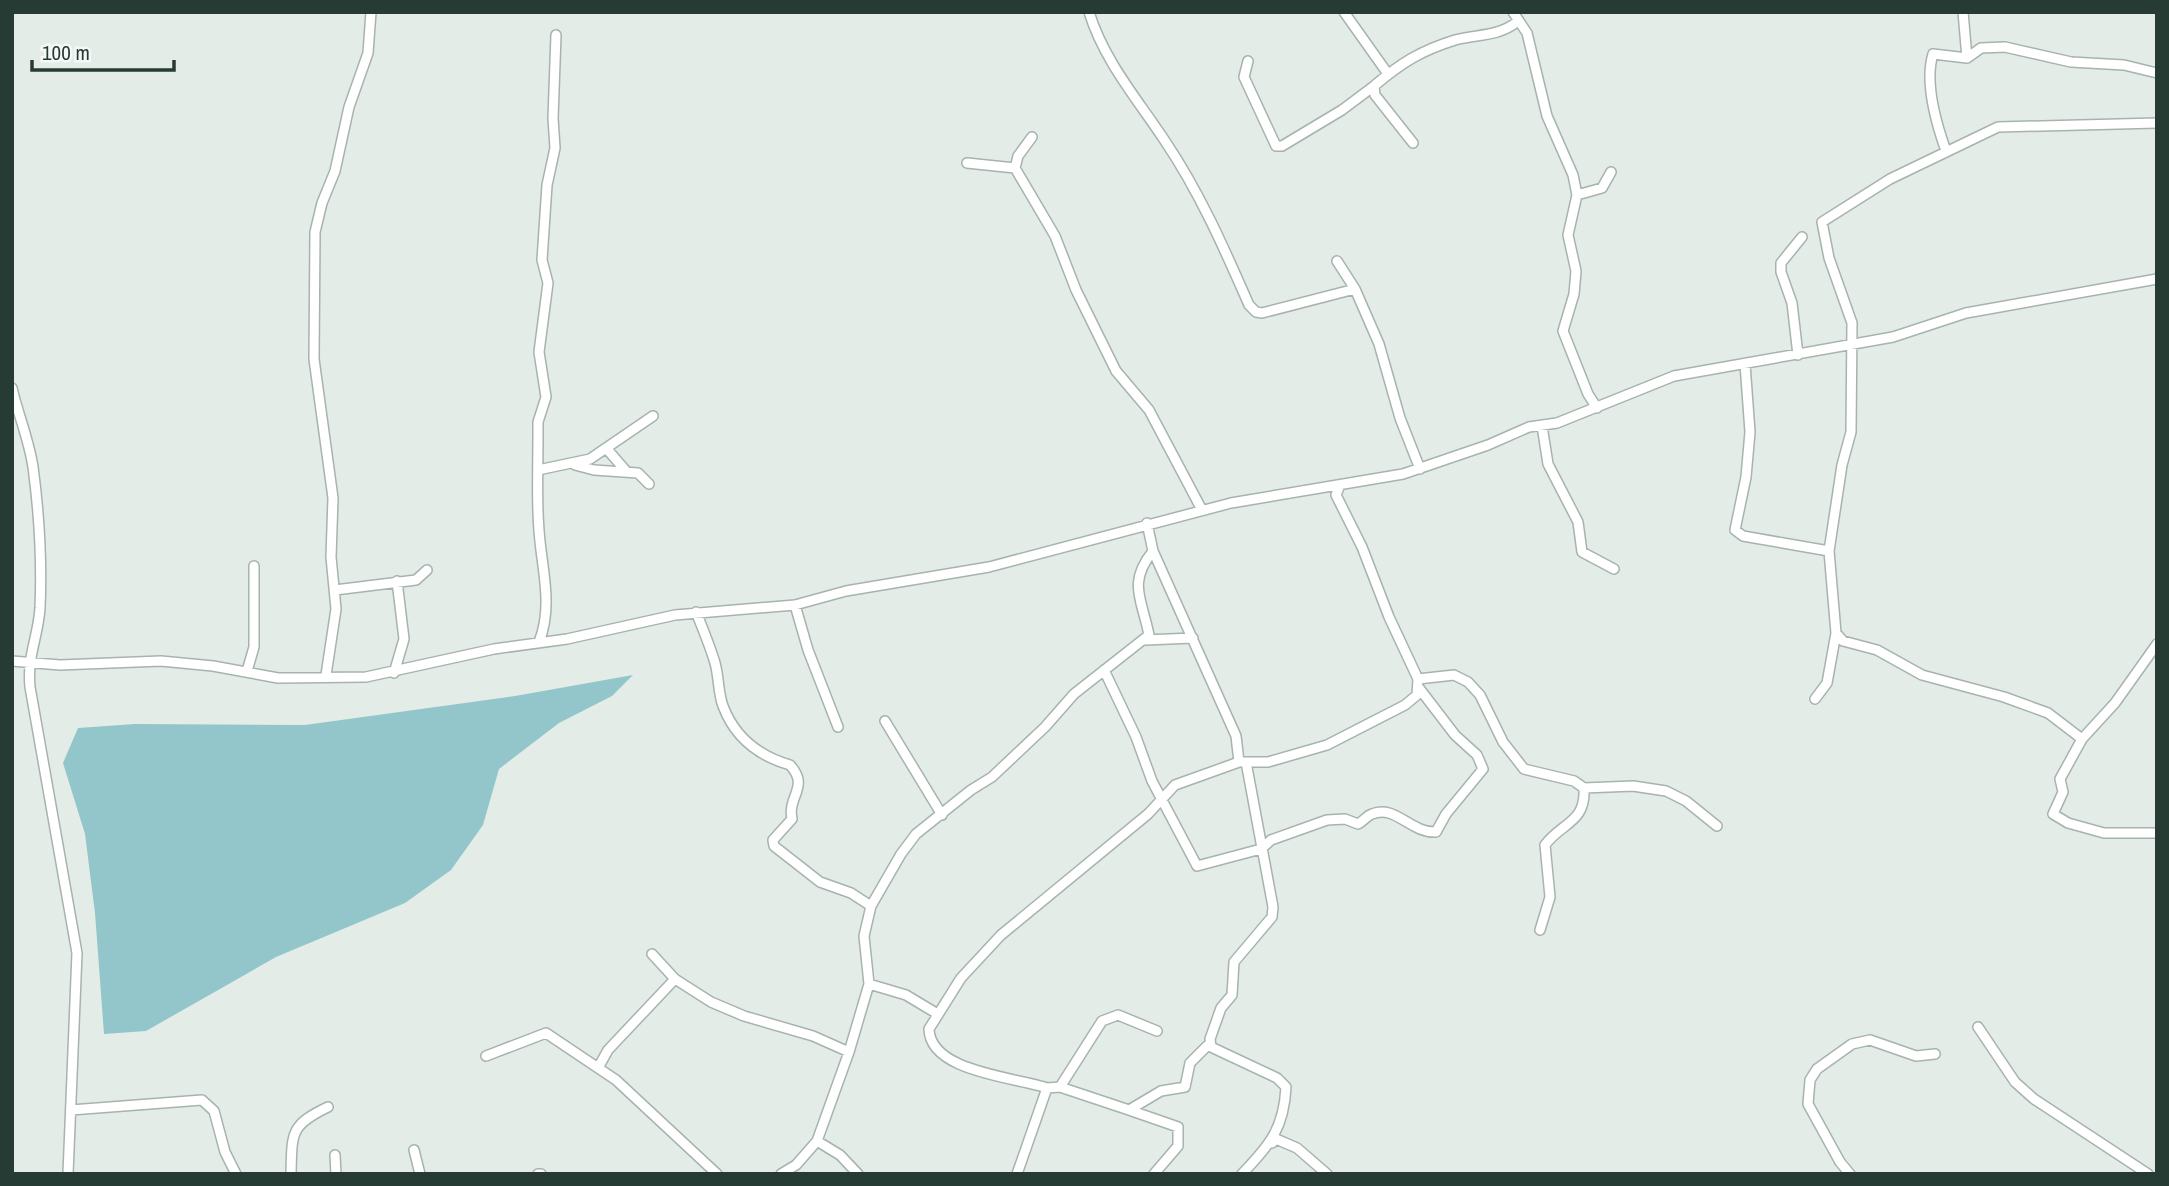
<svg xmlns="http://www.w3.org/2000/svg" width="2169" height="1186" viewBox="0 0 2169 1186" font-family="'Archivo Narrow',sans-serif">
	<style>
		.water { fill: #93c6ca }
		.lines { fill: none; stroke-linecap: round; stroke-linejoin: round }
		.street-casing { stroke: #a7b3ae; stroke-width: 12 }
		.street { stroke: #fff; stroke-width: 9 }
	</style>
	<rect width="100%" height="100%" fill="#e4ece8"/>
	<path class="water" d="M633,675L612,696L559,723L499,769L483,825L451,870L405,903L276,957L146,1031L104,1034L95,913L85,834L63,763L78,728L135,724L305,725L515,696Z"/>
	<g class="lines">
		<g class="street-casing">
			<path id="street" d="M1089,12C1104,61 1138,100 1165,141C1200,193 1224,248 1249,305L1256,312L1262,313L1355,289
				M1344,12L1388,74
				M1513,12L1527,33L1547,116L1573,175L1577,195L1568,235L1576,271L1574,294L1563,331L1588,394L1597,408
				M1963,12L1967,58
				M1248,61L1244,77L1276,146H1282L1342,110L1374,86
				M1413,143L1375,95L1374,86C1401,63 1420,51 1455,40C1478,34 1497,37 1517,22
				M1946,151C1936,123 1924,83 1933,54L1967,58L1981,48L2005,47L2071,62L2124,65L2157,73
				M967,163L1015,168L1055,236L1076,290L1116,371L1149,410L1202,510
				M1015,168L1018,156L1032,137
				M1577,195L1602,188L1611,172
				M1337,261L1355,289L1379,344L1400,418L1420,469
				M1798,355L1792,303L1781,272V263L1802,237
				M1745,364L1750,432L1746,477L1735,530L1743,536L1829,551
				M12,388C18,414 29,440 33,467C39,512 42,562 40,608C38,638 27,655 30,687L77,953L68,1174
				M1542,426L1548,464L1578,522L1582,552L1614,569
				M606,448L626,471
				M575,465L594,470L638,473L649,484
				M538,470L590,459L653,416
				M1153,551L1236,736L1239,762
				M335,590L416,580L427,570
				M795,605L808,650L838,727
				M696,612C703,629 710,646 715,663C719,677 718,693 723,706C735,738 759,756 790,765C810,787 787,796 792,819L773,840L774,846L820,882L851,893L871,906
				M1836,633L1843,641L1877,650L1922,675L2004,697L2048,713L2082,739
				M1145,640L1193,638
				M539,642C551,611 545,582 541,550C536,513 538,473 538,435V422L546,397L539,352L548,283L542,260L547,185L555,148L553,118L556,35
				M2157,644L2115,703L2082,739L2060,779L2063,792L2053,814L2068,823L2104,833H2157
				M12,661L60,665L161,661L213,666L278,678L366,677L494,649L567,639L675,615L795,605L846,591L989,567L1231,503L1403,474L1488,445L1529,427L1557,423L1674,376L1893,337L1966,313L2157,279
				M1104,670L1136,737L1152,781L1197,866L1261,849L1271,840L1327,820L1345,819L1358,824C1364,821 1366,816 1372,814C1395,804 1410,833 1436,832L1446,814L1483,769L1477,755L1455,735L1419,688
				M247,671L254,647V566
				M394,673L404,639L397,581
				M326,675L336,609L331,557L333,498L314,359L315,232L322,203L335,171L349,107L368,53L371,12
				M1418,679L1454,675L1468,682L1480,695L1503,742L1524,769L1574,781L1584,788L1633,786L1666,791L1686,801L1717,826
				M1815,699L1827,683L1836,633L1829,551L1842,465L1851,432L1852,323L1829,258L1822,222L1890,179L1998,127L2157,123
				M885,721L942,815
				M1540,930L1550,897L1545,845C1562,822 1586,823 1584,788
				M652,954L675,979L711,1002L744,1016L813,1036L849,1052
				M869,984L906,995L936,1013
				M1978,1027L2015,1082L2034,1099L2148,1174
				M1211,1047L1207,1046L1190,1063L1185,1087L1161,1091L1129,1110L1060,1087L1047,1088C1015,1077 930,1072 929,1029L961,978L1001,935L1148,814L1175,785L1239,762H1268L1327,745L1405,705L1417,695L1418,679L1389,617L1362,547L1336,495L1340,485
				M1211,1047L1210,1039L1221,1008L1232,995L1234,962L1272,917L1273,907L1246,762
				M1211,1047L1277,1078L1286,1087C1284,1128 1270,1145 1242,1174
				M486,1056L546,1033L616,1080L717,1174
				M598,1068L608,1050L675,979
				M1060,1087L1102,1021L1118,1015L1157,1031
				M71,1110L202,1100L214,1111L225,1152L236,1174
				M1129,1110L1178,1127V1146L1154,1174
				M817,1141L840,1155L858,1174
				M1272,1143L1276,1139L1297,1148L1327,1174
				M414,1150L420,1174
				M335,1155L336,1174
				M291,1174C292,1133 290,1125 328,1107
				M538,1174H541
				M781,1174L796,1165L817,1141L849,1052L869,984L864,936L871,906L901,854L916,834L971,790L992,777L1045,727L1074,694L1149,635C1142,599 1127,583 1153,551L1147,523
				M1017,1174L1047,1088
				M1850,1174L1840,1162L1808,1104L1810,1080L1817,1069L1852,1044L1870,1040L1916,1056L1935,1054"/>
		</g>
		<use href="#street" class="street"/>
	</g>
	<rect width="2169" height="1186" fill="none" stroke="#263b33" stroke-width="28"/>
	<path d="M32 60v10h142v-10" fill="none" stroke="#263b33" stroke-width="3.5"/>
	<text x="42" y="60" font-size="21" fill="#263b33" stroke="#f4f8f6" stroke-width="5" paint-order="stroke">100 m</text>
</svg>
